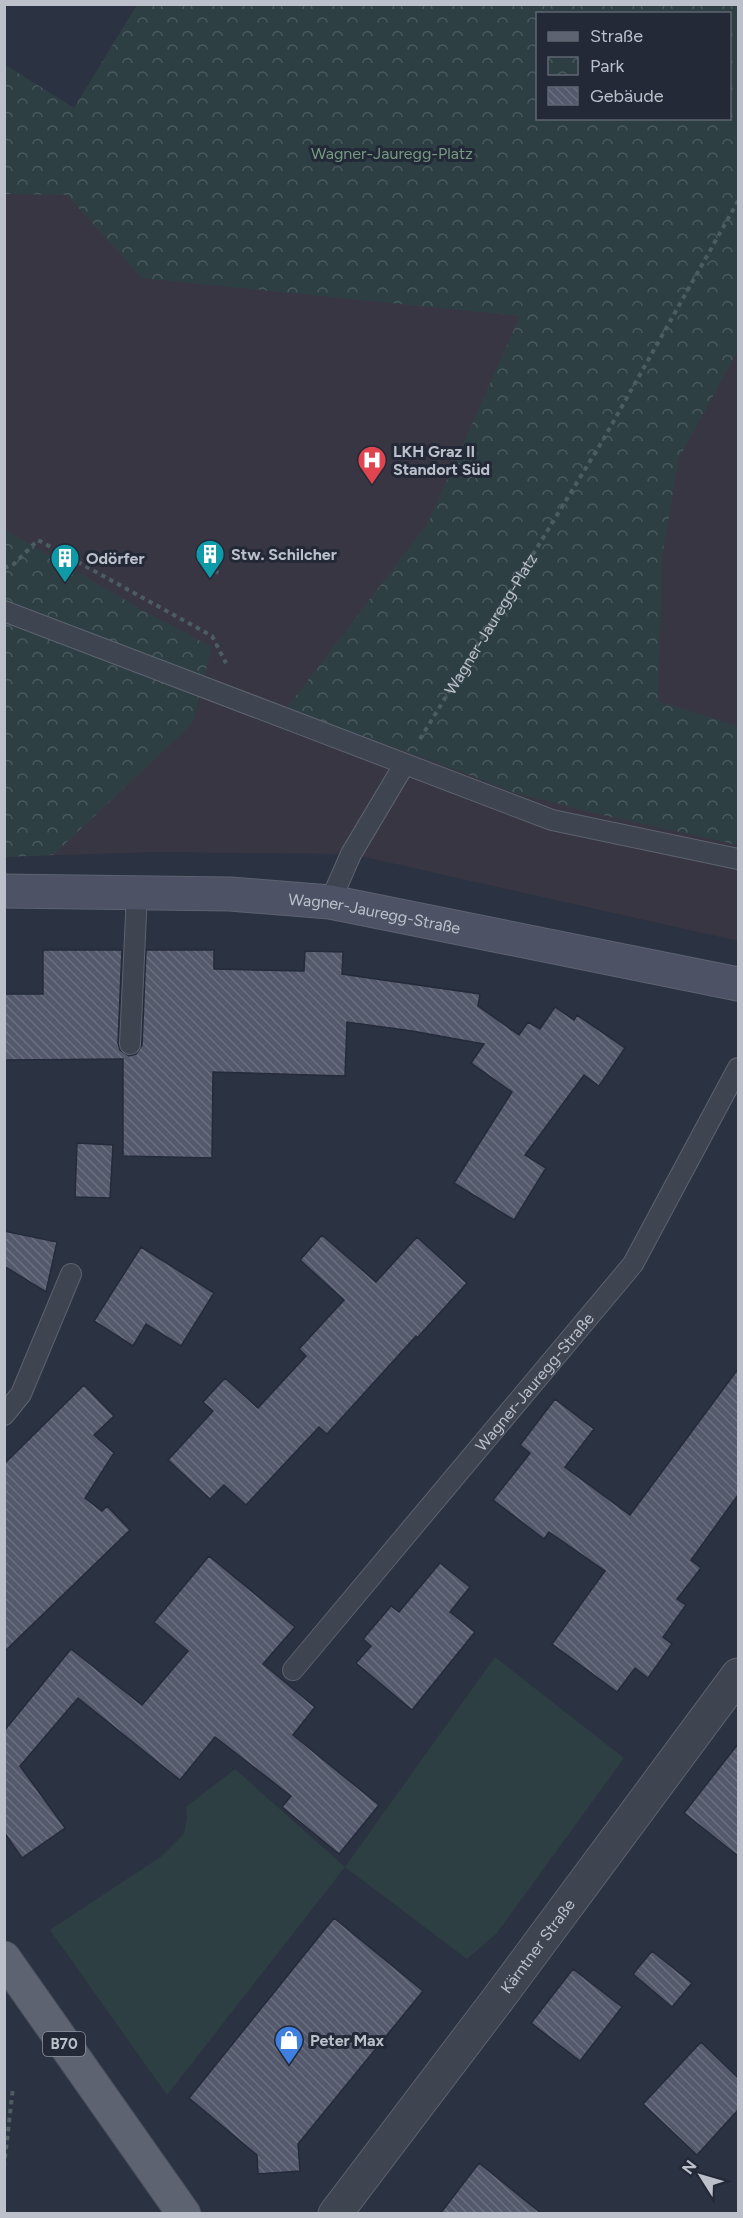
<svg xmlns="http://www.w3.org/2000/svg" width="743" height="2218" viewBox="0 0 743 2218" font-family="Figtree,sans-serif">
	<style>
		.medical { fill: #393643; fill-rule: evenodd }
		.grass { fill: #2e3f43 }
		.park { fill: url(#park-crowns); fill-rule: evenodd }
		.building { fill: url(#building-back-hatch); stroke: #252b39; stroke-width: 1.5 }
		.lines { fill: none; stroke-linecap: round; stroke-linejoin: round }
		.service-casing { stroke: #5d626f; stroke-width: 22 }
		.minor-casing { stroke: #5d626f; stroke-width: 35 }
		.secondary-casing { stroke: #5d626f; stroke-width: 35 }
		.primary-casing { stroke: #484d5b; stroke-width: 35 }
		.path { stroke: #4d5c61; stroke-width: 4; stroke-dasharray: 4.5 4.5; stroke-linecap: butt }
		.service { stroke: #3f4451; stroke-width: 20 }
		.minor { stroke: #3f4451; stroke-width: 33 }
		.secondary { stroke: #4d5364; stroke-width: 33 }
		.primary { stroke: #5d6371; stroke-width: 33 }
		.labels { text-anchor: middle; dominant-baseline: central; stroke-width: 6; stroke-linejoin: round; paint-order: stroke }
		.shield { fill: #232937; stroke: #8e939f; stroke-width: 1.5 }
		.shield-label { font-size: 15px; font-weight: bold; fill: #bcc0cb }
		.park-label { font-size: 16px; fill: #769982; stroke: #232937 }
		.poi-label { font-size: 16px; font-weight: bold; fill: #bcc0cb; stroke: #232937; text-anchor: start }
		.street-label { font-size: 16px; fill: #bcc0cb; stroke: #232937 }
	</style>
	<defs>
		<pattern id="park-crowns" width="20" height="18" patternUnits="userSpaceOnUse" patternTransform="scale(1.5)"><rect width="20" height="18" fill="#2e3f43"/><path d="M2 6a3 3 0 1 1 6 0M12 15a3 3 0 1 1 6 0" fill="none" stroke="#4a595d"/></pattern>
		<pattern id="building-back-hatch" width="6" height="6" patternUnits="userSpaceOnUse" patternTransform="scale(1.5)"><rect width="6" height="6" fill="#545a6c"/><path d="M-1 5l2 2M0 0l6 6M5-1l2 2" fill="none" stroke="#6b7080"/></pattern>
	</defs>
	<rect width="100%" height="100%" fill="#2b3241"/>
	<path class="medical" d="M137,5H738V941L351,854L151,852L5,857L4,64L74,108ZM538,14H730V118H538Z"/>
	<path class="grass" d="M495,1657L624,1758L497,1933L467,1959L345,1867L167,2095L50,1930L162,1856L184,1834L187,1818L186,1807L235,1769L345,1867Z"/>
	<path class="park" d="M137,5H738V350L679,458L662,556L658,701L738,726V845L598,814L516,793L441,764L286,709L428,523L520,316L142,278L67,195L5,194L4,64L74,108ZM538,14H730V118H538Z
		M4,529L144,611L212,647L192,724L53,855L5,857Z"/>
	<path class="building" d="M43,950H122L118,1043L120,1050L129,1056L136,1054L142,1045L146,950H214V969L304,971L305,951L343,952L342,974L480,994L478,1006L519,1035L528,1022L540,1029L555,1007L574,1020L577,1015L625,1048L599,1086L584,1075L525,1155L546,1168L514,1220L454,1183L512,1092L471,1063L484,1044L412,1031L347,1022L345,1076L213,1072L212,1158L123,1156V1059L4,1060V994H43Z
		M77,1143L113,1145L110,1198L75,1197Z
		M4,1231L57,1242L46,1292L4,1266Z
		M322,1235L376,1282L417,1237L467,1283L417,1338L416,1336L327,1434L319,1427L246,1505L224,1485L210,1499L168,1460L213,1411L203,1402L225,1378L258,1408L306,1356L299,1349L344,1300L300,1260Z
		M141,1247L214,1293L181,1346L146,1324L133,1346L94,1321Z
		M738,1369V1495L691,1560L701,1568L677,1599L686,1605L663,1637L672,1644L648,1678L635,1668L617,1692L552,1644L605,1571L549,1532L544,1539L493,1500L530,1453L520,1445L555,1399L594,1429L565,1467L630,1515Z
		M84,1385L114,1416L94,1435L114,1453L85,1498L102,1511L107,1506L130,1530L4,1652V1464Z
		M209,1556L295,1627L263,1664L315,1707L293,1735L379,1805L339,1854L282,1807L291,1796L215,1737L180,1780L78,1698L20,1766L65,1828L22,1858L4,1832V1731L71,1649L142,1705L188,1651L154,1622Z
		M440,1563L470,1587L450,1612L475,1632L412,1710L356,1663L371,1646L363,1639L391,1606L399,1612Z
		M738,1744V1856L684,1813Z
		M334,1918L423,1991L298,2144L300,2171L258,2174L257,2155L189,2098Z
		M652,1951L692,1983L672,2007L633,1974Z
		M573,1969L622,2007L580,2061L531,2023Z
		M701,2042L738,2078V2110L697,2155L643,2104Z
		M479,2163L542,2214H440Z"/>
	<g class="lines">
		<g class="service-casing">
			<g id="service">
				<path d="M4,611L552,820L738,859"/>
				<path d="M330,902L351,854L404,765"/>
				<path d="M130,1044L137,893"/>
				<path d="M4,1415L21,1394L71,1274"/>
				<path id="s2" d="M293,1670L633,1264L738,1068"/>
			</g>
		</g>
		<g class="minor-casing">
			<g id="minor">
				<path id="s3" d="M335,2214L501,1995L738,1675"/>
			</g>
		</g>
		<g class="secondary-casing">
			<g id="secondary">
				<path id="s4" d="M4,891L230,894L330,902L738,984"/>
			</g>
		</g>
		<g class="primary-casing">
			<path id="primary" d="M4,1958L184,2214"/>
		</g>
		<g class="path">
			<path d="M207,566L217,572L215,574"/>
			<path d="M4,568L14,564L38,540L212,636L226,663"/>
			<path id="s1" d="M420,739L603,440L738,201"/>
			<path d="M4,2167L13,2087"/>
		</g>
		<use href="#service" class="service"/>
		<use href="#minor" class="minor"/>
		<use href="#secondary" class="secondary"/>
		<use href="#primary" class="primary"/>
	</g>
	<defs>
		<g id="hospital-pin" transform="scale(1.5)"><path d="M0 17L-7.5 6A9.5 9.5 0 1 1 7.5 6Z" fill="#e0444e" stroke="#232937"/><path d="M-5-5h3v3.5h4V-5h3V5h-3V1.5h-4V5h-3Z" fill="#fff"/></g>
		<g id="building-pin" transform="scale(1.5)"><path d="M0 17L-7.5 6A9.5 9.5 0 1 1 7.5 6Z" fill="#0f9aa8" stroke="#232937"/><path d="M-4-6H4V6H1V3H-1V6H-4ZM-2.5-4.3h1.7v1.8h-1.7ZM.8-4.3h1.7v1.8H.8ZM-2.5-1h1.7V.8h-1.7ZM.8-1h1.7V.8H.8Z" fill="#fff"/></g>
		<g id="shop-pin" transform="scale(1.5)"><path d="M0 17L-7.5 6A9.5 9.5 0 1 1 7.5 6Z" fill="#3f7fe0" stroke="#232937"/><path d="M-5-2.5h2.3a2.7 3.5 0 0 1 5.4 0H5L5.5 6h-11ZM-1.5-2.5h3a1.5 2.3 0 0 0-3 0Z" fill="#fff"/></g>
	</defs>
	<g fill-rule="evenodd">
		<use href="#hospital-pin" x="372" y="460"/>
		<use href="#building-pin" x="210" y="554"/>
		<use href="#building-pin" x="65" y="558"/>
		<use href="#shop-pin" x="289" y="2040"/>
	</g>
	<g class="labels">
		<rect class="shield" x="43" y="2032" width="42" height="24" rx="4.5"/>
		<g class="shield-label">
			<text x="64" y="2044">B70</text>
		</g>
		<g class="park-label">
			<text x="392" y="153">Wagner-Jauregg-Platz</text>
		</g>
		<g class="poi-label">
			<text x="393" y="451">LKH Graz II<tspan x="393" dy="18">Standort Süd</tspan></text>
			<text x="231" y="554">Stw. Schilcher</text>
			<text x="86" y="558">Odörfer</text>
			<text x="310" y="2040">Peter Max</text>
		</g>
		<g class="street-label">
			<text stroke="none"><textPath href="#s1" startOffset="135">Wagner-Jauregg-Platz</textPath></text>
			<text stroke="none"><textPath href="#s4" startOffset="372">Wagner-Jauregg-Straße</textPath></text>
			<text stroke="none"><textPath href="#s2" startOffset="376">Wagner-Jauregg-Straße</textPath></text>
			<text stroke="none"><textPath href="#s3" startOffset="336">Kärntner Straße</textPath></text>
		</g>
	</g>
	<rect width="743" height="2218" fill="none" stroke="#bcc0cb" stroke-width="12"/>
	<rect x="536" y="12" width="195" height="108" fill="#232937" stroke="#606572" stroke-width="1.5"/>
	<rect x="548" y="32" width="30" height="9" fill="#5d6371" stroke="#606572" stroke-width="1.5"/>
	<text x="590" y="42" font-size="18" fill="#bcc0cb">Straße</text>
	<rect x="548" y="57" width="30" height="18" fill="url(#park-crowns)" stroke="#606572" stroke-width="1.5"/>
	<text x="590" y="72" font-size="18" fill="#bcc0cb">Park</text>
	<rect x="548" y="87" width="30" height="18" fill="url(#building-back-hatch)" stroke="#606572" stroke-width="1.5"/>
	<text x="590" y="102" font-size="18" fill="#bcc0cb">Gebäude</text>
	<g transform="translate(701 2176) rotate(307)" stroke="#232937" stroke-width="4.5" paint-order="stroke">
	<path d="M0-4.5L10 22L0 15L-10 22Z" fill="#bcc0cb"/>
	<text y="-9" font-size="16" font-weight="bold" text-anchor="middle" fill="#bcc0cb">N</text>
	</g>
</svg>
